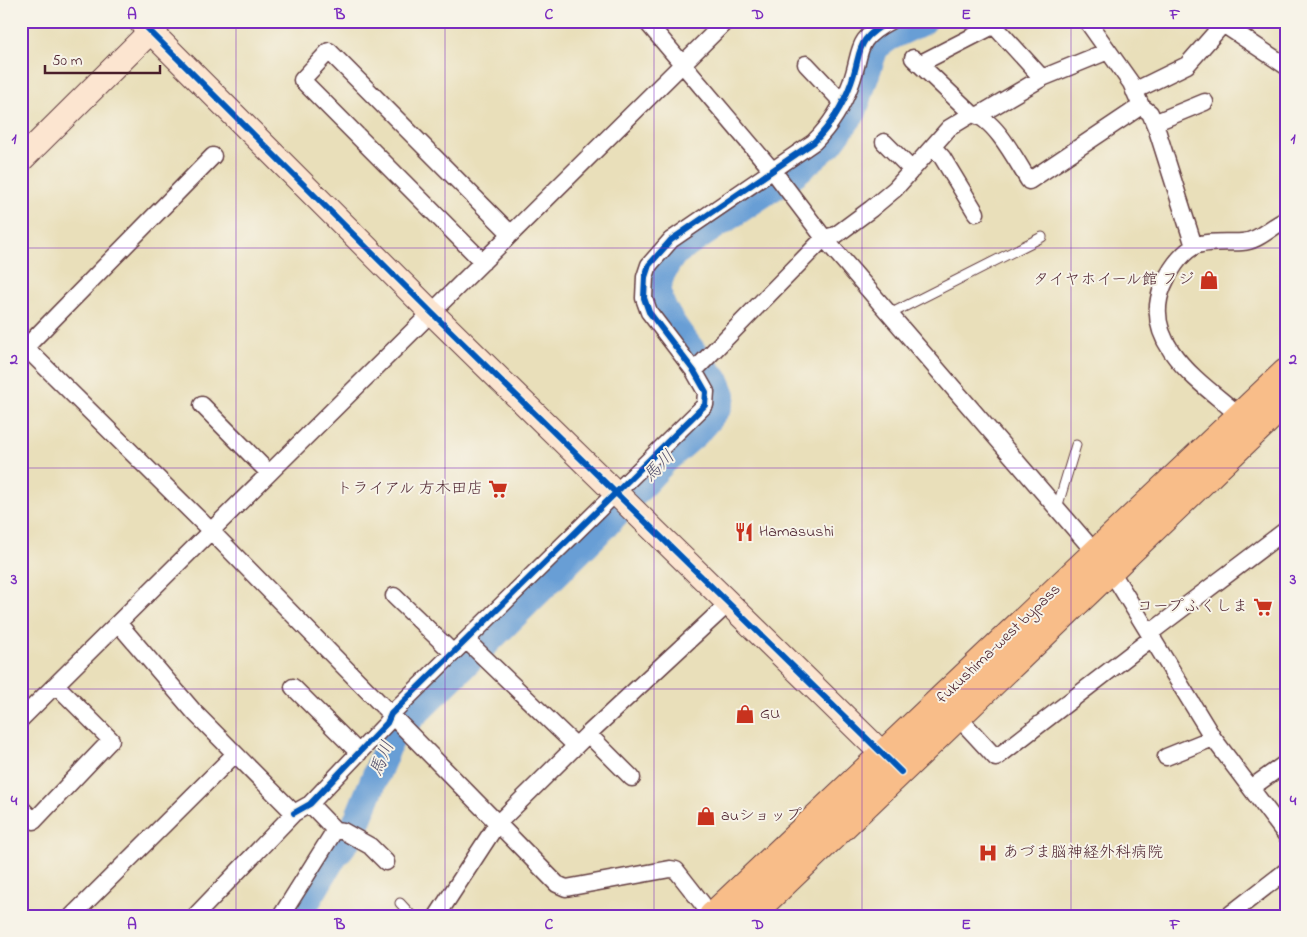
<svg xmlns="http://www.w3.org/2000/svg" width="1307" height="937" viewBox="0 0 1307 937" font-family="'Indie Flower','Klee One',sans-serif">
	<style>
		.lines { fill: none; stroke-linecap: round; stroke-linejoin: round }
		.river { stroke: #689ed5; stroke-width: 28 }
		.lane-casing { stroke: #623c40; stroke-width: 11 }
		.street-casing { stroke: #623c40; stroke-width: 19 }
		.secondary-casing { stroke: #623c40; stroke-width: 26 }
		.highway-casing { stroke: #623c40; stroke-width: 30 }
		.lane { stroke: #fff; stroke-width: 9 }
		.street { stroke: #fff; stroke-width: 16 }
		.secondary { stroke: #fce5d0; stroke-width: 24 }
		.highway { stroke: #f8bd89; stroke-width: 28 }
		.cycleway-casing { stroke: #f7f3e8; stroke-width: 9 }
		.cycleway { stroke: #0057b8; stroke-width: 6 }
		.grid { fill: none; stroke: #7b2cbf; stroke-width: 1; stroke-opacity: 0.55 }
		.labels { text-anchor: middle; dominant-baseline: central; stroke-width: 4; stroke-linejoin: round; paint-order: stroke }
		.poi-label { font-size: 16px; fill: #4a1f2b; stroke: #f7f3e8; text-anchor: start }
		.street-label { font-size: 16px; fill: #4a1f2b; stroke: #f7f3e8 }
		.water-label { font-size: 18px; font-style: italic; fill: #56526f; stroke: #f7f3e8 }
		.neatline { fill: none; stroke: #7b2cbf; stroke-width: 2 }
		.grid-label { font-size: 16px; text-anchor: middle; font-weight: bold; fill: #7b2cbf }
	</style>
	<rect width="100%" height="100%" fill="#f7f3e8"/>
	<filter id="ink" filterUnits="userSpaceOnUse"><feTurbulence type="fractalNoise" baseFrequency=".02" numOctaves="2"/><feDisplacementMap in="SourceGraphic" scale="10" xChannelSelector="R" yChannelSelector="G"/><feConvolveMatrix kernelMatrix="1 2 1 2 8 2 1 2 1" color-interpolation-filters="sRGB"/></filter>
	<filter id="wash" filterUnits="userSpaceOnUse"><feTurbulence type="fractalNoise" baseFrequency=".0096" numOctaves="4" result="noise"/><feDisplacementMap in="SourceGraphic" scale="20" xChannelSelector="R" yChannelSelector="G"/><feGaussianBlur stdDeviation="1.12" result="paint"/><feColorMatrix in="noise" values="0 0 0 0 0 0 0 0 0 0 0 0 0 0 0 0 0 1.4 0 .05"/><feComposite in="paint" operator="in"/></filter>
	<g filter="url(#wash)">
		<rect width="100%" height="100%" fill="#e9dfba"/>
		<g class="lines">
			<path class="river" d="M298,916L330,862L352,833L392,736L607,523L664,461L696,433L718,407L722,395L717,383C702,362 659,315 658,292C657,276 666,265 674,253L797,171L830,143L853,112L875,47L889,37L923,21"/>
		</g>
	</g>
	<g filter="url(#ink)">
		<g class="lines">
			<g class="lane-casing">
				<path id="lane" d="M890,314L1042,237
					M1057,508L1076,445
					M400,903L412,916"/>
			</g>
			<g class="street-casing">
				<path id="street" d="M646,21L777,176L824,238L1111,571L1213,738L1286,835
					M990,21L1042,78
					M913,58L972,114C995,118 1017,162 1029,181L1141,106L1131,83L1087,21
					M806,64L841,101
					M919,64L993,26
					M1134,91L1187,65L1223,24L1286,66
					M1141,106L1150,113L1157,130L1194,246
					M979,115L1042,78L1108,51
					M1154,123L1205,102
					M884,142L912,170
					M933,147L942,157L976,213
					M483,262L302,80L329,51L511,234
					M21,343L211,531L557,884L566,888L670,869L676,870L712,916
					M21,352L213,156
					M694,371L824,238L836,235L871,209L895,189L949,128L972,114
					M202,405L269,473
					M1240,416C1202,383 1139,344 1163,286C1169,271 1180,255 1193,247C1204,240 1230,243 1242,242C1259,241 1270,227 1286,220
					M394,596L453,653
					M118,623L195,713L294,813L195,916
					M1150,633L1286,530
					M466,640L576,746
					M293,687L359,753
					M958,717L996,758L1153,637
					M21,719L726,21
					M588,734L729,603
					M1166,757L1213,738
					M1251,788L1286,763
					M310,804L335,830L343,831L370,846L386,862
					M21,808L34,821L111,740L56,685
					M294,813L310,804L387,723L391,714L705,405L706,392L694,371L649,312L644,298L645,277L649,265L671,240L814,142C830,126 843,105 851,83C863,50 853,41 890,21
					M72,916L235,754
					M281,916L335,830
					M437,916L497,824L588,734L632,778
					M1228,916L1286,871"/>
			</g>
			<g class="secondary-casing">
				<path id="secondary" d="M140,21L432,313L897,768
					M21,160L161,21"/>
			</g>
			<g class="highway-casing">
				<path id="highway" d="M713,916L1286,373
					M749,916L1286,401"/>
			</g>
			<use href="#lane" class="lane"/>
			<use href="#street" class="street"/>
			<use href="#secondary" class="secondary"/>
			<use href="#highway" class="highway"/>
			<g class="cycleway-casing">
				<path id="cycleway" d="M140,21L432,313L901,772
					M294,813L310,804L387,723L391,714L705,405L706,392L694,371L649,312L644,298L645,277L649,265L671,240L814,142C830,126 843,105 851,83C863,50 853,41 890,21"/>
			</g>
			<use href="#cycleway" class="cycleway"/>
		</g>
	</g>
	<path class="grid" d="M236,21V916M445,21V916M654,21V916M862,21V916M1071,21V916M21,248H1286M21,468H1286M21,689H1286"/>
	<defs>
		<g id="shop-bare" transform="scale(1.5)"><path d="M-5-2.5h2.3a2.7 3.5 0 0 1 5.4 0H5L5.5 6h-11ZM-1.5-2.5h3a1.5 2.3 0 0 0-3 0Z" fill="#c8321e" stroke="#f7f3e8" stroke-width="2.5" paint-order="stroke"/></g>
		<g id="supermarket-bare" transform="scale(1.5)"><path d="M-6-5.5h2.5l.6 2H6L4.5 2H-2.5L-4.4-4H-6ZM-1.5 3.2a1.3 1.3 0 1 0 .1 0ZM3 3.2a1.3 1.3 0 1 0 .1 0Z" fill="#c8321e" stroke="#f7f3e8" stroke-width="2.5" paint-order="stroke"/></g>
		<g id="restaurant-bare" transform="scale(1.5)"><path d="M-5-6h1v4h1v-4h1v4h1v-4h1v5L-1.5 .5V6h-2V.5L-5-1ZM5-6V6H3V1.5H1.5Q1.5-4 5-6Z" fill="#c8321e" stroke="#f7f3e8" stroke-width="2.5" paint-order="stroke"/></g>
		<g id="hospital-bare" transform="scale(1.5)"><path d="M-5-5h3v3.5h4V-5h3V5h-3V1.5h-4V5h-3Z" fill="#c8321e" stroke="#f7f3e8" stroke-width="2.5" paint-order="stroke"/></g>
	</defs>
	<g fill-rule="evenodd">
		<use href="#shop-bare" x="1209" y="280"/>
		<use href="#supermarket-bare" x="498" y="489"/>
		<use href="#restaurant-bare" x="744" y="532"/>
		<use href="#supermarket-bare" x="1263" y="607"/>
		<use href="#shop-bare" x="745" y="714"/>
		<use href="#shop-bare" x="706" y="816"/>
		<use href="#hospital-bare" x="988" y="853"/>
	</g>
	<g class="labels">
		<g class="poi-label">
			<text x="1194" y="280" text-anchor="end">タイヤホイール館 フジ</text>
			<text x="483" y="489" text-anchor="end">トライアル 方木田店</text>
			<text x="759" y="532">Hamasushi</text>
			<text x="1248" y="607" text-anchor="end">コープふくしま</text>
			<text x="760" y="714">GU</text>
			<text x="721" y="816">auショップ</text>
			<text x="1003" y="853">あづま脳神経外科病院</text>
		</g>
		<g class="street-label">
			<text transform="translate(999 644) rotate(-44)">fukushima-west bypass</text>
		</g>
		<g class="water-label">
			<text transform="translate(660 467) rotate(-45)">馬川</text>
			<text transform="translate(383 759) rotate(-67)">馬川</text>
		</g>
	</g>
	<rect width="1307" height="937" fill="none" stroke="#f7f3e8" stroke-width="55"/>
	<path d="M45 65v8h115v-8" fill="none" stroke="#4a1f2b" stroke-width="2.5"/>
	<text x="52" y="65" font-size="15" fill="#4a1f2b" stroke="#f7f3e8" stroke-width="4" paint-order="stroke">50 m</text>
	<rect x="28" y="28" width="1252" height="882" class="neatline"/>
	<g class="grid-label">
		<text x="132" y="19">A</text>
		<text x="340" y="19">B</text>
		<text x="549" y="19">C</text>
		<text x="758" y="19">D</text>
		<text x="966" y="19">E</text>
		<text x="1175" y="19">F</text>
		<text x="14" y="143">1</text>
		<text x="1293" y="143">1</text>
		<text x="14" y="364">2</text>
		<text x="1293" y="364">2</text>
		<text x="14" y="584">3</text>
		<text x="1293" y="584">3</text>
		<text x="14" y="805">4</text>
		<text x="1293" y="805">4</text>
		<text x="132" y="929">A</text>
		<text x="340" y="929">B</text>
		<text x="549" y="929">C</text>
		<text x="758" y="929">D</text>
		<text x="966" y="929">E</text>
		<text x="1175" y="929">F</text>
	</g>
</svg>
